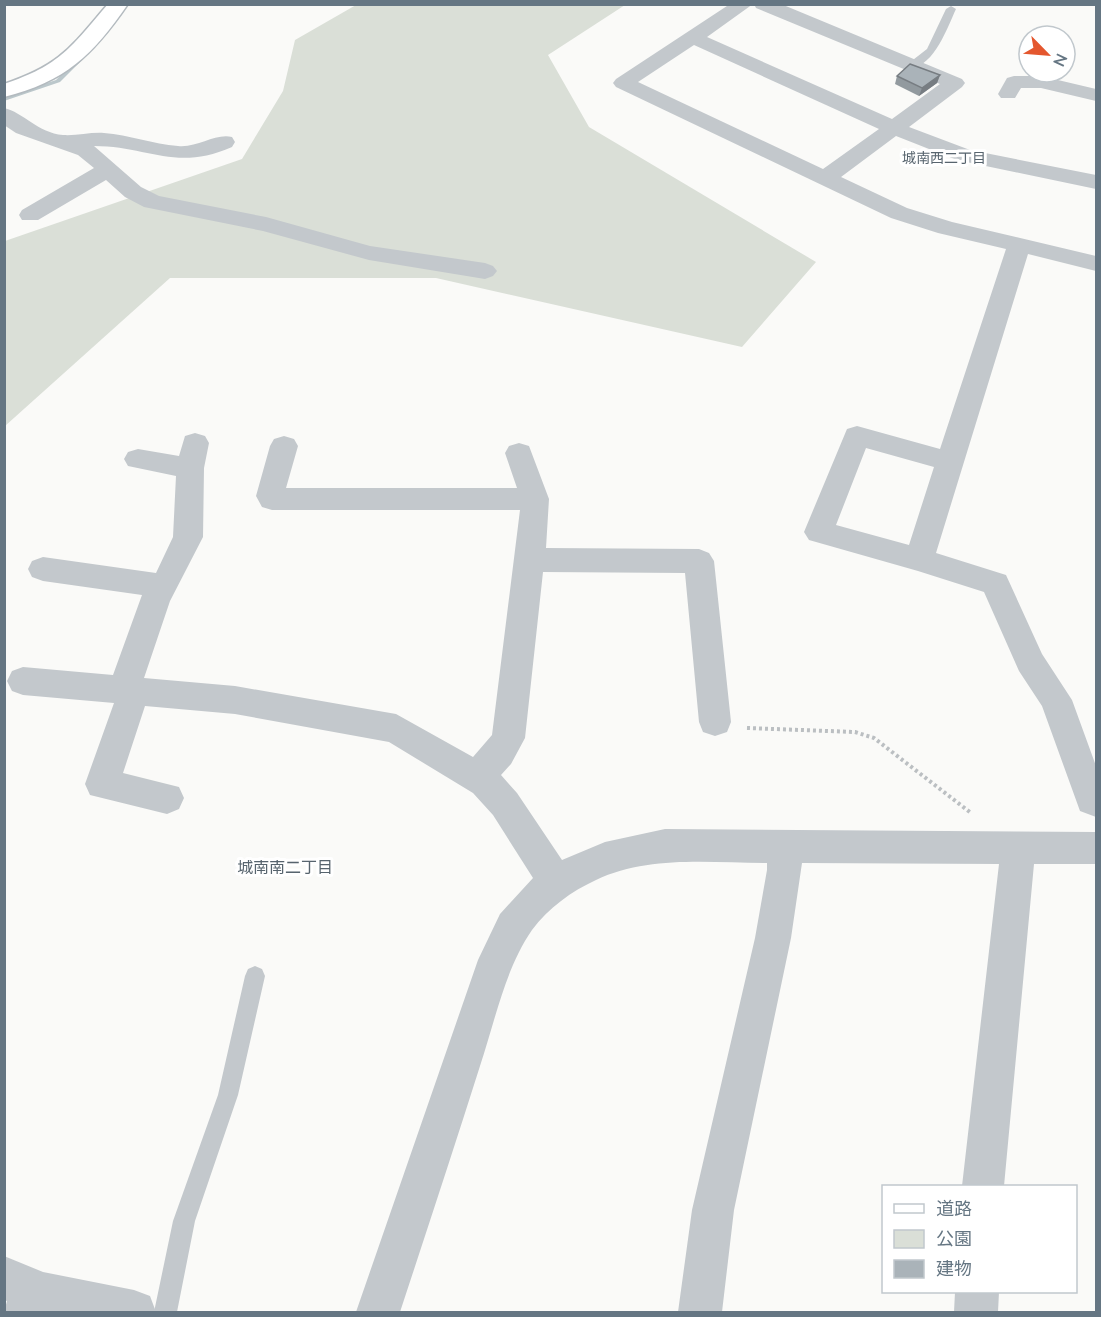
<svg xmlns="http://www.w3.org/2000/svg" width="1101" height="1317" viewBox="0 0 1101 1317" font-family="Mulish,'Noto Sans JP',sans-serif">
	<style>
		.green { fill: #dadfd7 }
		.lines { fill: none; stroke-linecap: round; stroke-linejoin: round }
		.stream { fill: #bbc7cb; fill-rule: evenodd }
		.secondary-casing { stroke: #b3babf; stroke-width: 3 }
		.path { stroke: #bbbfc2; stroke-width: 4; stroke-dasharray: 3 3; stroke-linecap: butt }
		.service { fill: #c3c8cc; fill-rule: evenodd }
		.minor { fill: #c3c8cc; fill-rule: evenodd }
		.secondary { fill: #fff; fill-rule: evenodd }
		.wall { fill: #929a9f }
		.shaded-wall { fill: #777d82 }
		.building { fill: #aab3b9; stroke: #777d82; stroke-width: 1.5 }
		.labels { text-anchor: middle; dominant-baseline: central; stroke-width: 6; stroke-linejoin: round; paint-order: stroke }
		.far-neighbourhood-label { font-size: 14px; fill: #57646e; stroke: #fff }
		.neighbourhood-label { font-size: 16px; fill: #57646e; stroke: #fff }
	</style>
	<rect width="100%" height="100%" fill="#fafaf8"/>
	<path class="green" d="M356,5H625L548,55L589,127L816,262L742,347L436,278H170L5,426V241L242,159L283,91L295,40Z"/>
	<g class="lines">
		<path class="stream" d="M86,50L91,51L60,82L4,101V97L56,80Z"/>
		<g class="secondary-casing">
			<path id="secondary" d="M108,4H128C93,55 65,82 4,97V84C61,65 71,47 108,4Z"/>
		</g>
		<path class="path" d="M747,728L855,732L874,738L971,813"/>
		<path class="service" d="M951,6L956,9C948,26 933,70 909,67V63L927,49L946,9Z
			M255,966L262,969L265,976L238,1095L195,1221L177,1312H154L173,1221L218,1095L245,976L248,969Z"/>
		<path class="minor" d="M730,4H753L707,37L892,119L940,84L756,8L754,4H781L962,79L965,83L962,87L909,127L970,150L1096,175V189L957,160L896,136L841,177L907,208L952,222L1096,256V271L1028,254L936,553L1006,575L1042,654L1072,700L1096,766V817L1080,811L1042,706L1019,671L984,592L918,571L809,540L804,532L847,429L857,426L940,449L1006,249L938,233L891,218L616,87L613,83L616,79ZM694,45L879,129L823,169L638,82ZM866,448L934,467L909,545L836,525Z
			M1014,76H1041L1096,89V101L1041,88H1021L1015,98H1001L998,94L1007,78Z
			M4,108C23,112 38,133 63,135C76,136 91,132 104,133C129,135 153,144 178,146C198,148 215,133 232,137L235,142L232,147C176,172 148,146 94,146L141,187L159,196L266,217L370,246L485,263L493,266L497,271L493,276L485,279L369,260L263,231L144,207L125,197L106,180L38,220H22L19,215L22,210L94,168L78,155L16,133L4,125Z
			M195,433L205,436L209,443L204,468L203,537L170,601L144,678L235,686L396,714L473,757L492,735L520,510H272L262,507L256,496L270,446L274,439L284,436L294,439L298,446L286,488H517L505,453L509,446L519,443L529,446L549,499L546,548L699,549L709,553L714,561L731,722L727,732L715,736L703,732L699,722L685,573L543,572L525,738L511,764L501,775L517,793L562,860L605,842L665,829L1096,832V864H1034L1004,1186H962L999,864L802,863L791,938L734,1210L722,1312H678L692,1210L755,938L767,870V863C711,863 648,855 596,880C572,891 548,908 532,930C505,969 495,1021 480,1066C454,1148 427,1230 400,1312H356L478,960L500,914L533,878L493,815L473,793L389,742L235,714L145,706L123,773L179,787L184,798L179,809L167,814L90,795L85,784L114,703L23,695L12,691L7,681L12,671L23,667L113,675L142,595L43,581L32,577L28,569L32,561L43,557L156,573L173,537L176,476L128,466L124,459L128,452L138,449L179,456L185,436Z
			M4,1256L43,1272L134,1290L150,1296L156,1312H4L7,1301L4,1300Z
			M955,1292H999L998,1312H954Z"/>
		<use href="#secondary" class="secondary"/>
	</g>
	<path class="wall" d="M940,75L937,83L919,96L895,84L897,76Z"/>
	<path class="shaded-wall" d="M940,75L937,83L919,96L922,88Z"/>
	<path class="building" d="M910,64L940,75L922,88L897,76Z"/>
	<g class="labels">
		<g class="far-neighbourhood-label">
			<text x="944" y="158">城南西二丁目</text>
		</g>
		<g class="neighbourhood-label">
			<text x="285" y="867">城南南二丁目</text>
		</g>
	</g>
	<rect width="1101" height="1317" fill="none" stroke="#657683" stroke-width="12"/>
	<rect x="882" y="1185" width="195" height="108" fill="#ffffff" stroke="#c1c8cd" stroke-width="1.5"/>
	<rect x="894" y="1204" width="30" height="9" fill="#ffffff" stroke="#c1c8cd" stroke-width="1.5"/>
	<text x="936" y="1215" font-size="18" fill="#657683">道路</text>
	<rect x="894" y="1230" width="30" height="18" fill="#dadfd7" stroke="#c1c8cd" stroke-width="1.5"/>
	<text x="936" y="1245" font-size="18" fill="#657683">公園</text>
	<rect x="894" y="1260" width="30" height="18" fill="#aab3b9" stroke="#c1c8cd" stroke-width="1.5"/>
	<text x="936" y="1275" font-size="18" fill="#657683">建物</text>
	<g transform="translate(1047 54) rotate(115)"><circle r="28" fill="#ffffff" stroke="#c1c8cd" stroke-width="1.5"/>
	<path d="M0-4.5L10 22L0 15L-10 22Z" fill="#e4572e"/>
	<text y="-9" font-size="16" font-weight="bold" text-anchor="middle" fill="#657683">N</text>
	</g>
</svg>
